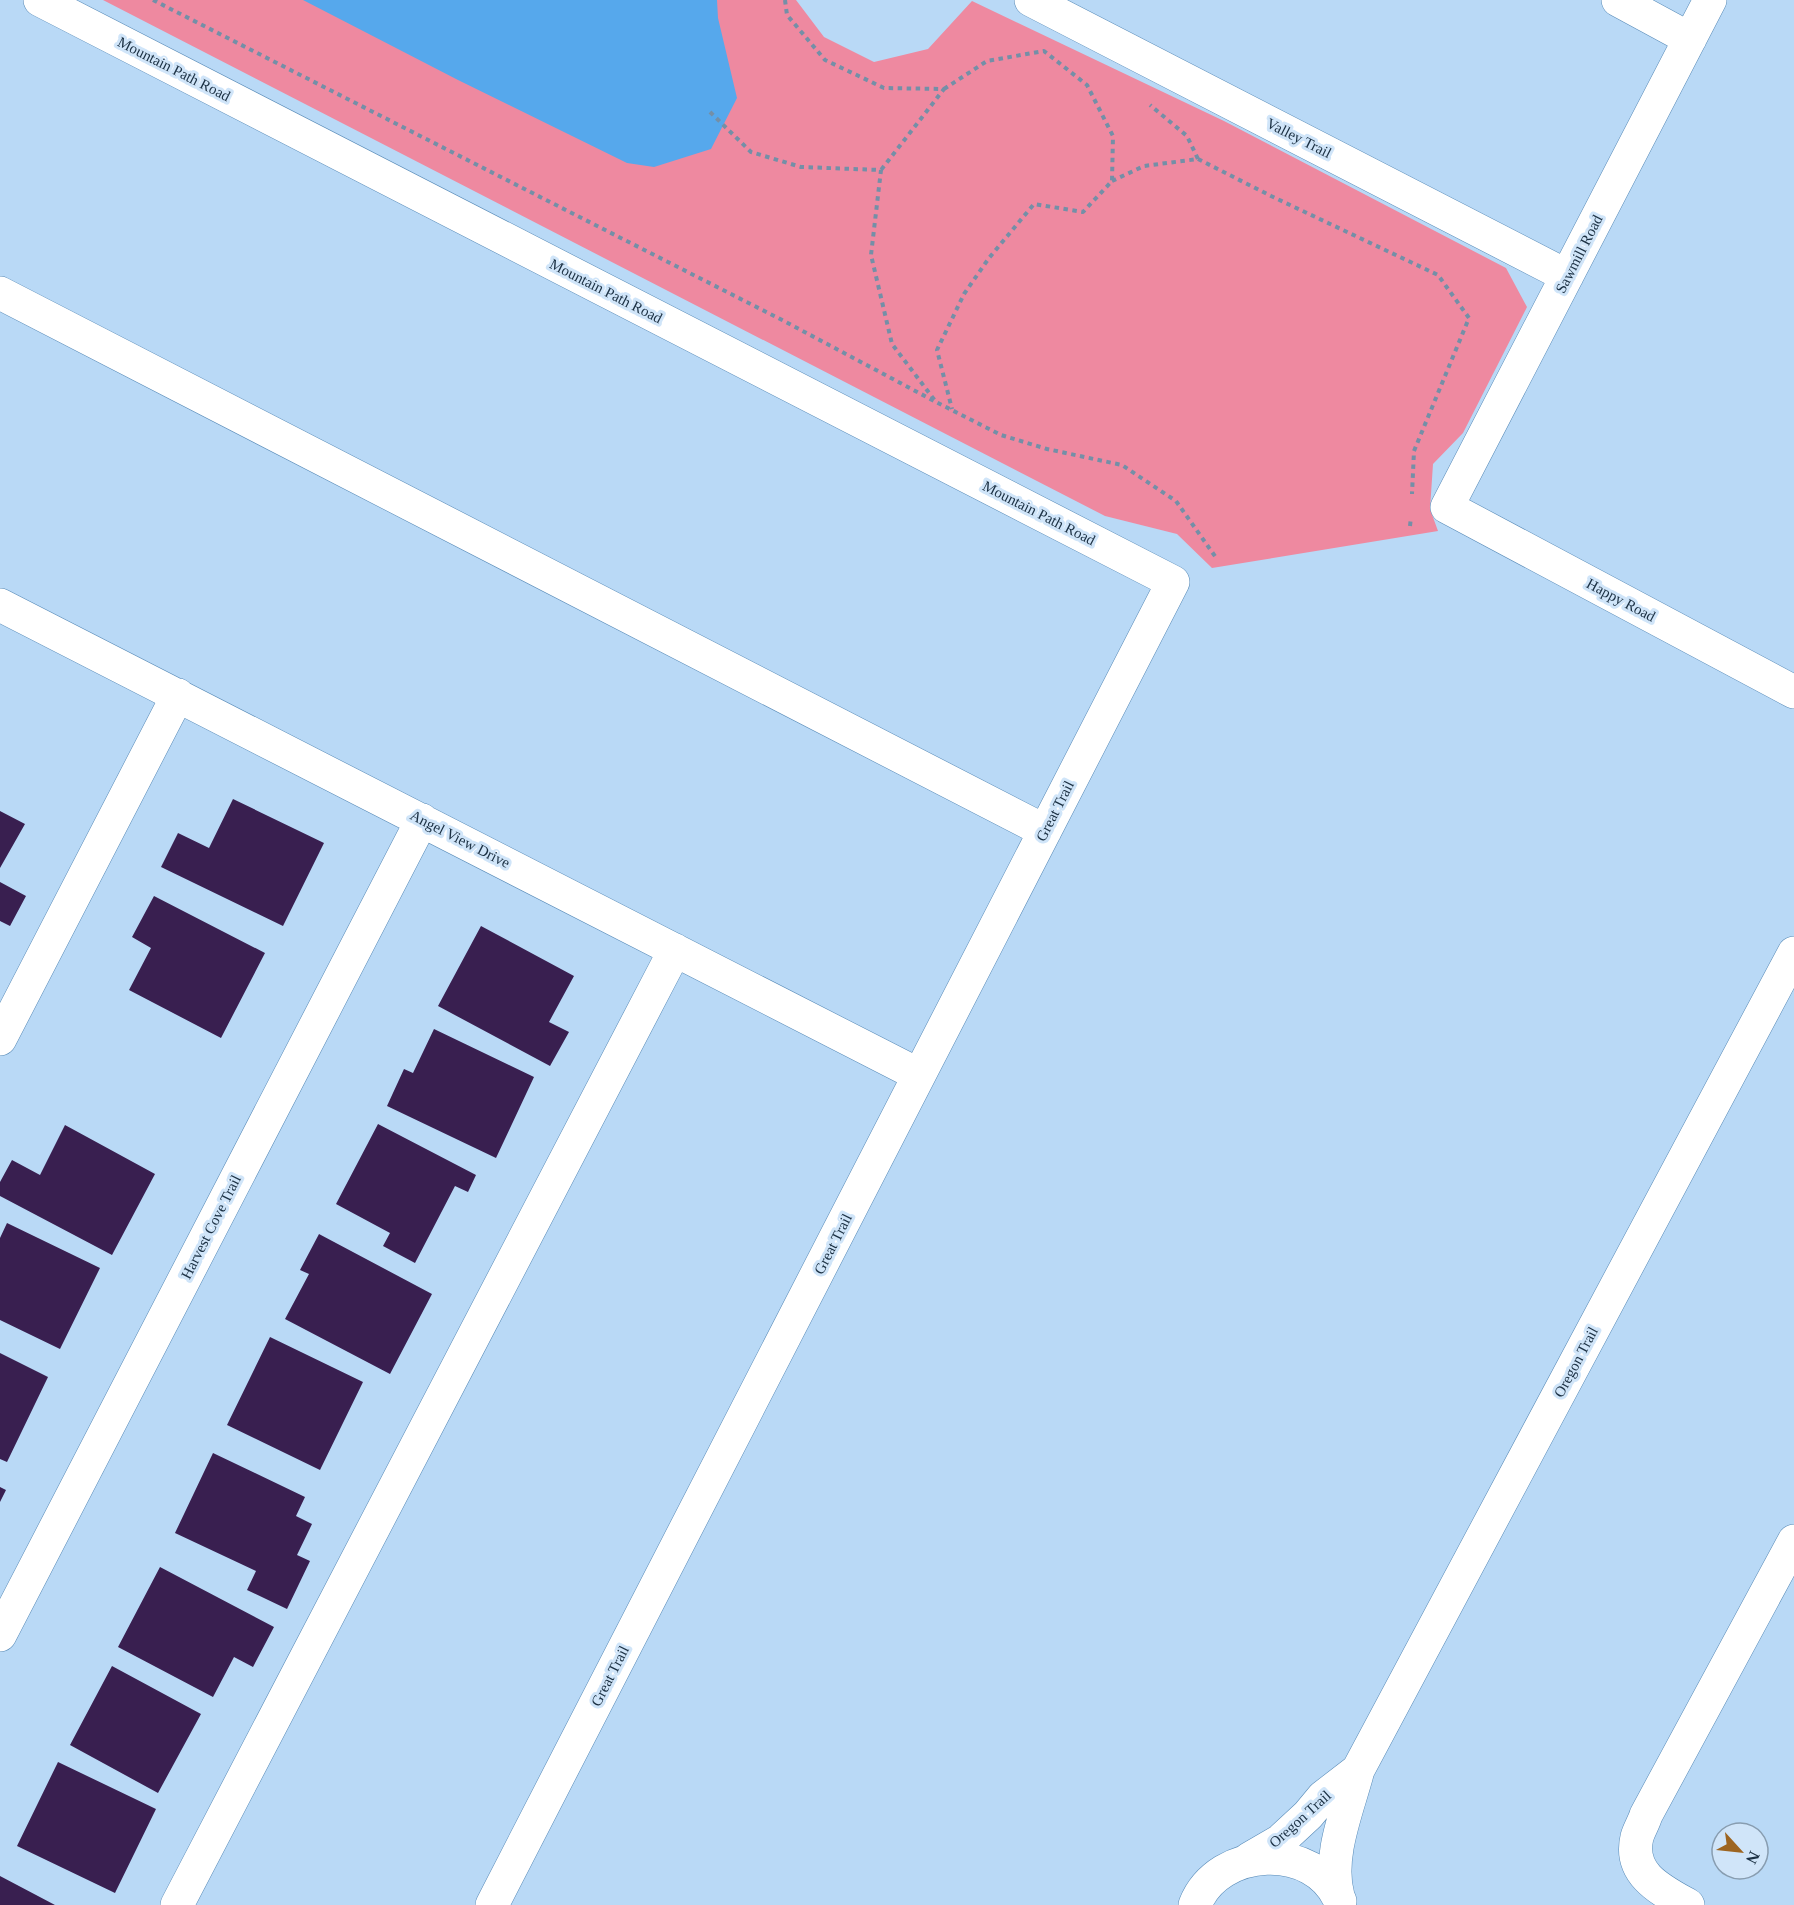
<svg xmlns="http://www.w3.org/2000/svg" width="1794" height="1905" viewBox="0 0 1794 1905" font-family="'Times New Roman',serif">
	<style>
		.green { fill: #ee89a0 }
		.water { fill: #56a8ec }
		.building { fill: #391f50 }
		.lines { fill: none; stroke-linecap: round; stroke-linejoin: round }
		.minor-casing { stroke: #578ab7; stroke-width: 34 }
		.path { stroke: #748fa7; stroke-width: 4; stroke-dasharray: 4.5 4.5; stroke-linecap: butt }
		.minor { stroke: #fff; stroke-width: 33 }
		.labels { text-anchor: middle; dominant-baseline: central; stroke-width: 6; stroke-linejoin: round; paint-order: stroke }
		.street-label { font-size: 15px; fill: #1b3043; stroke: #d0e5f9 }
	</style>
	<rect width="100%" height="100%" fill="#b9d9f6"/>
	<path class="green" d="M103,0H796L824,37L874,62L928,49L972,1L1224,121L1506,268L1527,307L1463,433L1433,464L1430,509L1438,531L1212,568L1177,534L1105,516Z"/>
	<path class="water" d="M303,0H717L718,18L737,98L711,149L654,167L627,163L458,80Z"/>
	<path class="building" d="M233,799L324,843L283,926L161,867L178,833L209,848Z
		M0,811L25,824L0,868Z
		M0,882L26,896L10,926L0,921Z
		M154,896L265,953L221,1038L129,990L151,948L132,937Z
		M481,926L574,976L549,1022L569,1032L550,1066L438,1006Z
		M434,1029L534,1077L496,1158L387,1106L404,1069L413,1073Z
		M378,1124L476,1175L468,1192L455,1186L415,1263L383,1246L390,1233L336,1204Z
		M65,1125L155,1174L112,1255L0,1196V1182L12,1160L40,1175Z
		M7,1223L100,1268L60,1349L0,1320V1238Z
		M319,1234L432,1294L390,1374L285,1319L309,1274L300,1270Z
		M270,1337L363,1382L320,1470L227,1425Z
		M0,1353L48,1377L7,1462L0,1459Z
		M213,1453L305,1497L296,1516L312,1524L297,1555L310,1561L287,1609L247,1590L256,1571L175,1533Z
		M0,1487L6,1490L0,1502Z
		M160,1567L274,1627L253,1667L234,1657L213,1697L118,1647Z
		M112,1666L201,1714L158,1793L70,1745Z
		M58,1762L156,1809L115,1893L17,1846Z
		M0,1876L55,1905H0Z"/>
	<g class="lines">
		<g class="minor-casing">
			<path id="minor" d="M40,0L1173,582L492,1905
				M1031,0L1567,276
				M1618,0L1690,39
				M1710,0L1447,507L1794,692
				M0,293L1045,831
				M0,605L919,1075
				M0,1039L178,695
				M0,1635L422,820
				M1249,1859L1280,1841L1308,1815L1323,1797L1358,1770
				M1338,1896C1327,1856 1348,1809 1358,1770L1794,953
				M177,1905L675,950
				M1195,1905C1218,1846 1315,1841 1340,1901
				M1688,1905C1661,1890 1628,1874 1637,1837C1639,1830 1644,1822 1646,1815L1794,1541"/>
		</g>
		<path class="path" d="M153,0L784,321L936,402
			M785,0L787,15L825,60L884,88L944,89L881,170
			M944,89L987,61L1044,51L1087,85L1113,136L1112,181L1083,212L1034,204L989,258L964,294L937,350L952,409
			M710,112L751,152L801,167L881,170L871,255L892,344L936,402L1001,435L1047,449L1122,465L1176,501L1217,559
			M1198,159L1271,196L1438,275L1469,318L1414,451L1412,494
			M1112,181L1144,166L1198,159L1187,136L1150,105
			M1410,526L1411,517"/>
		<use href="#minor" class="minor"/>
	</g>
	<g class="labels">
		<g class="street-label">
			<text transform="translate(174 69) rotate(27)">Mountain Path Road</text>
			<text transform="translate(1299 138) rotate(27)">Valley Trail</text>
			<text transform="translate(1579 254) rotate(-63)">Sawmill Road</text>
			<text transform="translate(606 291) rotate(27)">Mountain Path Road</text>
			<text transform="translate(1039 513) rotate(27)">Mountain Path Road</text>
			<text transform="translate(1621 600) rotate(28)">Happy Road</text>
			<text transform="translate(1055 811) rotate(-63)">Great Trail</text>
			<text transform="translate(460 839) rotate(27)">Angel View Drive</text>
			<text transform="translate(211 1227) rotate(-63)">Harvest Cove Trail</text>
			<text transform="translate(833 1244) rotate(-63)">Great Trail</text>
			<text transform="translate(1576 1362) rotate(-62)">Oregon Trail</text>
			<text transform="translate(610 1676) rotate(-63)">Great Trail</text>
			<text transform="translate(1300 1819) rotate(-42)">Oregon Trail</text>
		</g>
	</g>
	<g transform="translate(1740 1851) rotate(117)"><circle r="28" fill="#d0e5f9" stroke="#889db0" stroke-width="1.5"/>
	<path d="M0-4.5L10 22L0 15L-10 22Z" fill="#9d6521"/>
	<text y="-9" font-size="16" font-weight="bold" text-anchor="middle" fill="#1b3043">N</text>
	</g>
</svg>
